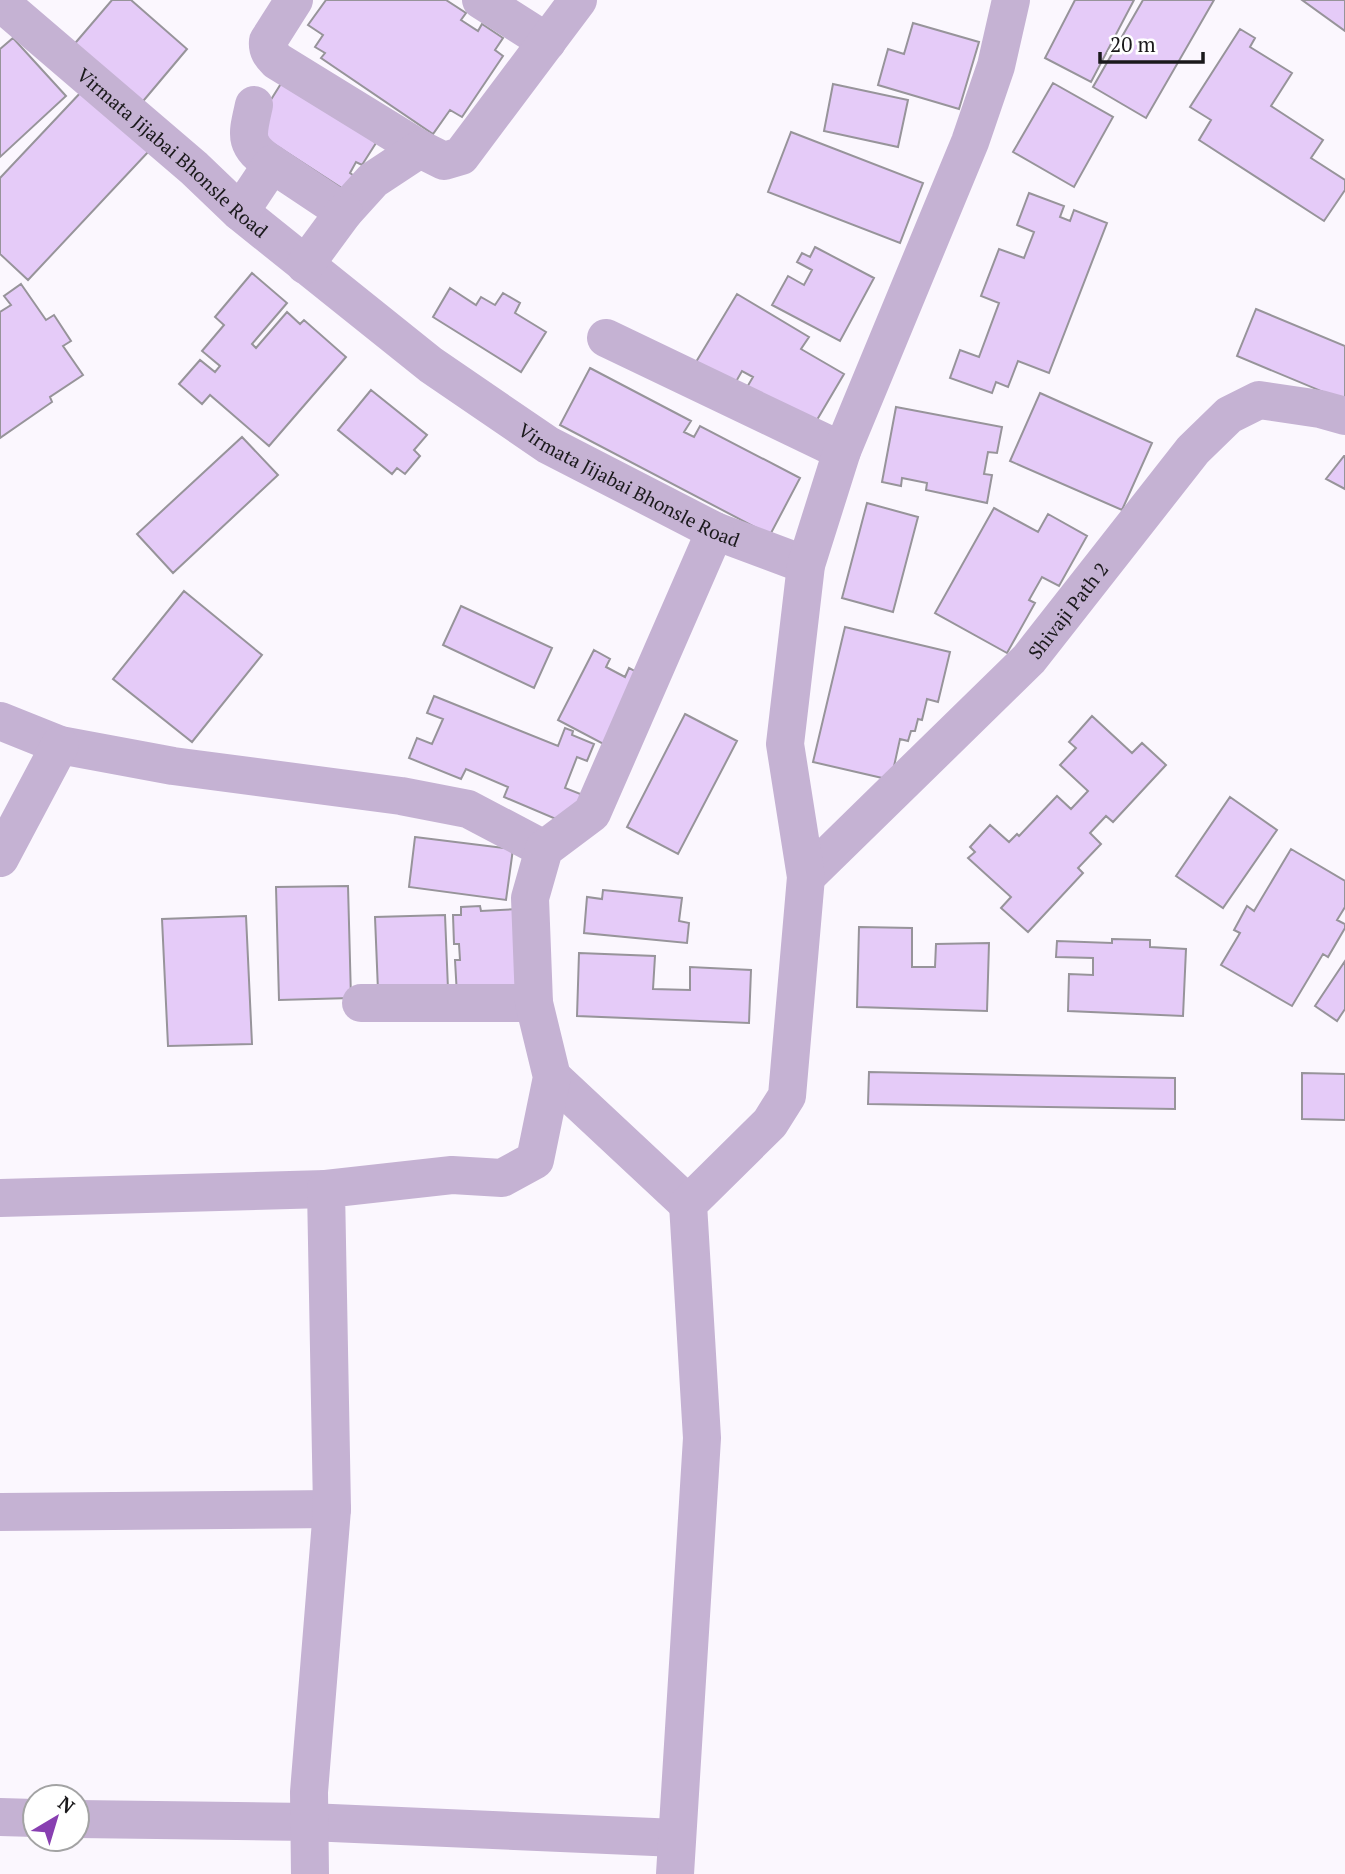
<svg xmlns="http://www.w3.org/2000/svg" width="1345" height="1874" viewBox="0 0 1345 1874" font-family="'PT Serif',serif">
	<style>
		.building { fill: #e5cbf8; stroke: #97949a; stroke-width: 2 }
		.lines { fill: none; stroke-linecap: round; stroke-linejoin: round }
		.minor { stroke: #c5b2d3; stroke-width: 38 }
		.labels { text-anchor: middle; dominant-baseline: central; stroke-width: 7; stroke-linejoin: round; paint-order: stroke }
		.street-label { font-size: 19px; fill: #1a191b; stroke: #fff }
	</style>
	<rect width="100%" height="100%" fill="#fbf7fe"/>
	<path class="building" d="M112,0H131L187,49L139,106L71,48Z
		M326,0H446L466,13L461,20L478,31L482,24L503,38L495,50L503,56L462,117L450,110L433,134L321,58L325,53L315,47L323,35L308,25Z
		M1075,0H1134L1091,82L1045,58Z
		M1143,0H1214L1146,118L1093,87Z
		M1302,0H1345V31Z
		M913,23L979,42L959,109L878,85L888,49L904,54Z
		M1240,29L1255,38L1250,47L1292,73L1271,106L1323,140L1311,158L1345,180V190L1324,221L1199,140L1211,120L1190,107Z
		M13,38L66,96L0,157V49Z
		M287,74L376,143L362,165L356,162L350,173L360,180L351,194L252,130Z
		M1053,83L1113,117L1074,187L1013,152Z
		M833,84L908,100L898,147L824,131Z
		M83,90L149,151L28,280L0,254V178Z
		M791,132L923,183L900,243L768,192Z
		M1029,193L1064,206L1060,217L1070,221L1074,210L1107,223L1049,373L1018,361L1008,387L996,382L992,393L950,378L960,350L979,357L999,303L981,296L999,249L1024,258L1034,232L1017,225Z
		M815,247L874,278L840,341L772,305L788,276L804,285L812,270L797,262L802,253L810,257Z
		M252,273L287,303L252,344L256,348L287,312L300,324L304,320L346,357L269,446L210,395L202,404L179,384L200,360L215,372L220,366L202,351L224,325L215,317Z
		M21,284L46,320L54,315L71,341L63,346L83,375L50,397L52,402L0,438V312L11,305L4,296Z
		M450,288L476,305L481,297L495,305L503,293L520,303L515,313L546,332L521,372L433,317Z
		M737,294L809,337L801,349L844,374L811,430L739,401L753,377L742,371L729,394L690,372Z
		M1256,309L1345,346V401L1237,356Z
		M590,368L691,421L684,432L694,437L700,426L800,478L770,535L560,425Z
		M371,390L427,435L414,450L420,456L405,474L397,468L392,474L338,430Z
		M1040,393L1152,443L1122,510L1010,461Z
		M896,407L1002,427L997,453L988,452L984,474L992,475L987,503L926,490L927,483L902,478L901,486L882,482Z
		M242,437L278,475L173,573L137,534Z
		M1344,456H1345V489L1326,479Z
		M867,503L918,517L893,612L842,598Z
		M994,508L1038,532L1048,514L1087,536L1059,586L1042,577L1029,600L1035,603L1007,653L935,613Z
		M184,591L262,655L192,742L113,679Z
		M461,606L552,648L534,688L443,645Z
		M845,627L950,652L938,702L927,699L922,720L918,719L915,731H911L908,741L900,739L891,780L813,762Z
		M594,650L610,659L606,667L625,677L629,668L647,678L611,748L558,720Z
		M434,696L558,746L565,728L573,731L572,735L594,744L587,761L577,757L565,788L583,795L570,825L504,797L508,787L466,769L461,779L409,758L417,738L432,744L443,719L427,713Z
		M685,714L737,741L678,854L627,827Z
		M1092,716L1132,753L1142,743L1166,765L1113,822L1106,816L1090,833L1101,844L1078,868L1083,873L1028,932L1001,908L1011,897L968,858L975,852L970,847L990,825L1009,842L1017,834L1019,836L1057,796L1071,809L1088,791L1060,765L1076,748L1069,742Z
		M1230,797L1277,830L1223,908L1176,876Z
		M415,837L513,849L506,900L409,887Z
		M1291,849L1345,881V907L1337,920L1345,924V928L1328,957L1323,954L1292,1006L1221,965L1240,933L1234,930L1247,906L1254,911Z
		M348,886L351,998L279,1000L276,887Z
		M603,890L682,898L679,921L689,923L687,943L584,933L587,897L602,899Z
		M480,906L481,911L519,909L524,992L457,995L455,960H460L459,944H454L453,915H461V907Z
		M445,915L448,989L378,991L375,917Z
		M246,916L252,1044L168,1046L162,919Z
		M859,927L912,928V967H935L936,944L989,943L987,1011L857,1007Z
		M1112,939L1150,940V947L1186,949L1183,1016L1068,1011L1069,974L1093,975V958L1056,957L1057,941L1112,943Z
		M579,953L655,956L653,989L690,990V967L751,970L749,1023L577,1016Z
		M1345,961V1009L1337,1021L1315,1006Z
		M869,1072L1175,1078V1109L868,1104Z
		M1302,1073L1345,1074V1120L1302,1119Z"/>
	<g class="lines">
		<g class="minor">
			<path d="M294,0L268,41C267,50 271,55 277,61L420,149"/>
			<path d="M481,0L547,42"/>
			<path id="s1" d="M0,2L194,168L240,212L431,365L548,445L715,531L806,565"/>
			<path d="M254,105C247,136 243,145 272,164"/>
			<path d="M240,212L272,164L344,212L373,180L420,149L444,161L461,156L578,0"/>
			<path d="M305,265L344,212"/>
			<path d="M606,338L842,451"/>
			<path d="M0,721L60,745L173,766L401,796L468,809L544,849"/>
			<path d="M0,858L60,745"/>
			<path id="s2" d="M806,877L1029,659L1193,450L1229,415L1259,400L1320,409L1345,416"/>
			<path d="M361,1003H534"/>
			<path d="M552,1077L688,1204"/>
			<path d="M0,1198L326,1189"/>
			<path d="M0,1512L332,1509"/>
			<path d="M0,1817L35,1818"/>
			<path d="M77,1819L309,1822L677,1838"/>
			<path d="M310,1874L309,1792L332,1509L326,1189L452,1175L502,1178L535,1160L552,1077L534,1003L530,898L544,849L592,813L715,531"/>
			<path d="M675,1874L702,1438L688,1204L770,1123L787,1096L806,877L785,744L806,565L842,451L970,142L996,66L1011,0"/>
		</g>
	</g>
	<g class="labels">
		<g class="street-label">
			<text stroke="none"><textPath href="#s1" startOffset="229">Virmata Jijabai Bhonsle Road</textPath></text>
			<text stroke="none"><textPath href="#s1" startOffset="796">Virmata Jijabai Bhonsle Road</textPath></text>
			<text stroke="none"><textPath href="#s2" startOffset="374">Shivaji Path 2</textPath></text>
		</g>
	</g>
	<g transform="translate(56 1818) rotate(38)"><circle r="33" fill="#ffffff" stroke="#a3a3a4" stroke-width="2"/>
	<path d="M0-5L12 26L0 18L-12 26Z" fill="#883fb1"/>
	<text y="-10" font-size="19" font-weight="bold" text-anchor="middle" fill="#1a191b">N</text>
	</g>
	<path d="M1100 52v10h103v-10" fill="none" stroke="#1a191b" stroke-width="3.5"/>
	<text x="1110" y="52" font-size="21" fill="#1a191b" stroke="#ffffff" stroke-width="5" paint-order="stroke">20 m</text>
</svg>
